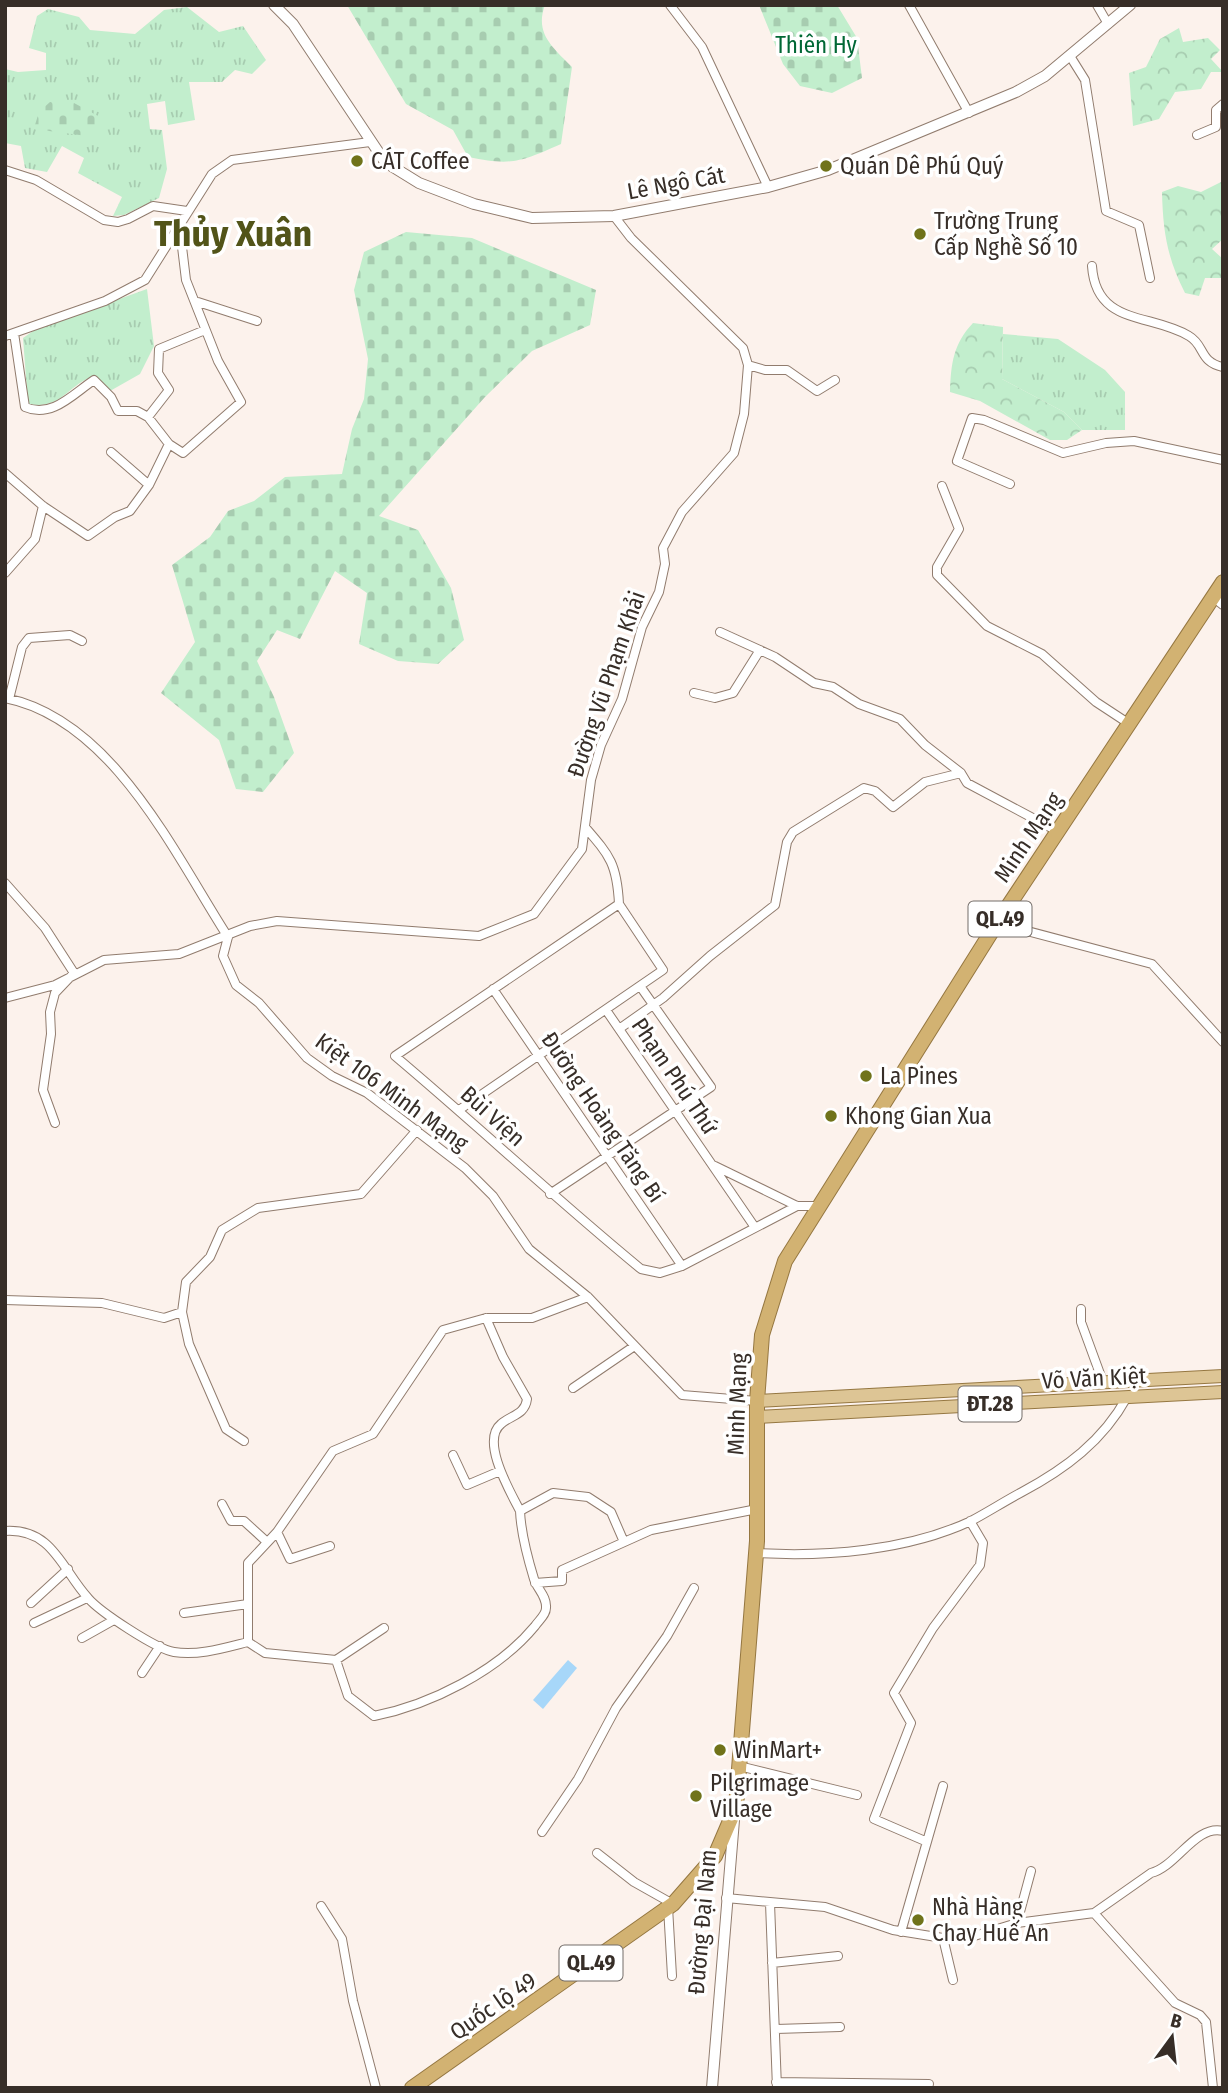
<svg xmlns="http://www.w3.org/2000/svg" width="1228" height="2093" viewBox="0 0 1228 2093" font-family="'Fira Sans Condensed',sans-serif">
	<style>
		.grass { fill: url(#grass-tufts) }
		.forest { fill: url(#forest-crowns) }
		.cemetery { fill: url(#cemetery-stones) }
		.water { fill: #a7d7f9 }
		.lines { fill: none; stroke-linecap: round; stroke-linejoin: round }
		.minor-casing { stroke: #917c6e; stroke-width: 10 }
		.tertiary-casing { stroke: #917c6e; stroke-width: 12 }
		.primary-casing { stroke: #957741; stroke-width: 14 }
		.trunk-casing { stroke: #957741; stroke-width: 16 }
		.minor { stroke: #fff; stroke-width: 8 }
		.tertiary { stroke: #fff; stroke-width: 10 }
		.primary { stroke: #ddc595; stroke-width: 12 }
		.trunk { stroke: #d2b272; stroke-width: 14 }
		.poi-dot { fill: #70731a; stroke: #fff; stroke-width: 2.5 }
		.labels { text-anchor: middle; dominant-baseline: central; stroke-width: 7; stroke-linejoin: round; paint-order: stroke }
		.shield { fill: #fff; stroke: #736d68; stroke-width: 2 }
		.shield-label { font-size: 21px; font-weight: bold; fill: #372e28 }
		.park-label { font-size: 23px; fill: #016735; stroke: #fff }
		.poi-label { font-size: 23px; fill: #372e28; stroke: #fff; text-anchor: start }
		.street-label { font-size: 23px; fill: #372e28; stroke: #fff }
		.town-label { font-size: 37px; font-weight: bold; fill: #525419; stroke: #fff }
	</style>
	<defs>
		<pattern id="grass-tufts" width="24" height="20" patternUnits="userSpaceOnUse" patternTransform="scale(1.75)"><rect width="24" height="20" fill="#c2eecd"/><path d="M3 7l-1-3M5 7V3M7 7l1-3M15 17l-1-3M17 17v-4M19 17l1-3" fill="none" stroke="#a7ccb0"/></pattern>
		<pattern id="forest-crowns" width="20" height="18" patternUnits="userSpaceOnUse" patternTransform="scale(1.75)"><rect width="20" height="18" fill="#c2eecd"/><path d="M2 6a3 3 0 1 1 6 0M12 15a3 3 0 1 1 6 0" fill="none" stroke="#a7ccb0"/></pattern>
		<pattern id="cemetery-stones" width="16" height="16" patternUnits="userSpaceOnUse" patternTransform="scale(1.75)"><rect width="16" height="16" fill="#c2eecd"/><path d="M2 7V4a2 2 0 0 1 4 0v3zM10 15v-3a2 2 0 0 1 4 0v3z" fill="#a7ccb0"/></pattern>
	</defs>
	<rect width="100%" height="100%" fill="#fcf2ec"/>
	<path class="grass" d="M187,7L219,32L243,26L266,60L252,74L235,70L222,82H189L195,120L168,125L165,101L147,104L150,129L162,130L167,169L159,198L124,215L113,216L122,197L78,173L84,158L62,146L47,172L25,168L21,146L5,143V69L18,72L46,70V53L29,48L37,16L48,9L79,17L90,30L135,34L164,10Z
		M147,289L154,346L140,374L110,391L95,376C67,384 63,410 28,404L23,338L36,329Z
		M1003,334L1058,339L1105,370L1125,392V430H1082L1064,412L1002,379Z"/>
	<path class="forest" d="M1179,28L1183,42L1208,38L1220,50L1211,59L1223,72H1211L1201,89L1175,92L1159,119L1133,126L1129,73L1146,67L1160,39Z
		M1223,181V239L1212,249L1223,259V278H1205L1199,296L1185,293C1167,258 1163,231 1162,192L1178,186L1201,192Z
		M973,323L1003,327L1002,379L1064,412L1082,430L1067,440H1050L980,401L950,392C951,364 953,344 973,323Z"/>
	<path class="cemetery" d="M347,5H545C534,34 554,48 572,67L561,144C520,162 512,166 468,157L453,130L406,104Z
		M759,5H837L857,38L862,78L832,93L800,86L783,64Z
		M50,102L74,103L100,117L95,137L49,131L35,125L39,112Z
		M406,232L472,238L596,290L590,325L532,351L485,397L379,516L418,530L451,588L464,640L438,664L398,661L359,644L367,593L335,571L300,639L277,630L257,661L274,697L294,753L263,792L236,789L219,740L161,693L195,642L172,565L210,537L228,511L254,501L285,477L342,474L352,429L364,399L368,359L354,290L364,252Z"/>
	<path class="water" d="M568,1660L577,1668L543,1709L533,1700Z"/>
	<g class="lines">
		<g class="minor-casing">
			<path id="minor" d="M670,5L702,47L768,187
				M909,5L969,113
				M1097,5L1108,24
				M1070,56L1085,80L1106,211L1139,225L1150,278
				M1197,135L1216,127V110L1223,104
				M5,170L36,180L104,220L118,222L128,219L153,206L187,211
				M1092,266C1096,326 1151,313 1189,336C1205,345 1199,362 1223,367
				M198,302L257,321
				M14,333L25,407C52,419 74,393 94,380L111,397L118,411H137L148,417L169,390L158,373L159,349L205,330
				M5,336L105,301L145,280L212,174L232,160L370,142
				M748,365L765,370H787L817,391L835,380
				M148,417L169,444L183,453L241,402L218,361L186,280L179,222
				M111,452L149,485
				M5,473L43,506L88,536L115,517L130,511L149,485L169,444
				M1010,484L957,461L972,418L984,420L1063,453L1106,443L1134,441L1223,460
				M942,486L959,529L937,567V575L987,626L1042,654L1096,702L1131,725
				M5,573L35,539L43,506
				M1214,598L1223,605
				M720,632L775,657L814,683L833,687L859,704L900,719L925,745L961,773L967,783L1059,832
				M694,693L715,698L733,693L760,650
				M5,698C112,719 174,853 228,937
				M9,699L22,647L29,638L70,635L82,641
				M585,827C610,856 617,864 619,904
				M5,883L45,928L74,973L55,993L50,1012L51,1034L43,1090L55,1123
				M619,904L395,1056C478,1126 557,1200 641,1269L660,1273L682,1266L797,1206
				M997,923L1152,964L1223,1042
				M228,937L223,956L236,985L259,1003L307,1058L332,1076L367,1093L465,1168L493,1196L529,1249L588,1297L682,1395L757,1401
				M493,989L682,1266
				M5,998L55,985L104,960L179,954L250,926L277,921L479,936L534,914L582,849L591,780L601,745L622,699L642,627L659,592L665,564L663,548L682,512L734,453L744,414L748,365L743,348L631,238L614,216
				M606,1010L754,1226
				M619,1029L663,998L710,956L775,905L787,842L793,832L864,788L875,791L893,807L925,782L961,773
				M459,1110L663,970L619,904
				M715,1166L797,1206H819
				M550,1194L711,1087L640,986
				M5,1300L102,1303L164,1318L182,1312L186,1282L210,1257L222,1230L258,1208L361,1194L417,1130
				M1081,1309V1322L1103,1382
				M182,1312L189,1344L226,1429L244,1441
				M486,1318L503,1357L527,1399C525,1415 511,1415 501,1424C480,1441 511,1493 520,1511L553,1493L588,1497L611,1512L624,1542
				M573,1388L633,1347
				M453,1455L467,1485L500,1471
				M222,1504L231,1521H244L267,1542
				M5,1531C53,1528 62,1570 88,1598C100,1612 156,1649 174,1652C198,1656 224,1648 248,1642L265,1653L336,1660L384,1628
				M277,1532L290,1559L330,1546
				M756,1553C825,1557 907,1551 971,1521C988,1512 1005,1501 1022,1492C1065,1469 1103,1441 1127,1397
				M535,1583L562,1581V1570L651,1530L757,1509
				M31,1603L68,1569
				M184,1613L248,1604
				M34,1623L87,1598
				M82,1638L114,1620
				M248,1642V1563L277,1532L333,1451L373,1434L443,1330L486,1318H532L588,1297
				M336,1660L348,1696L374,1716C430,1705 498,1671 535,1626C539,1620 546,1615 546,1608C547,1596 537,1589 534,1579C527,1556 521,1534 520,1511
				M142,1673L160,1646
				M739,1766L857,1795
				M542,1832L578,1779L616,1708L667,1636L694,1588
				M925,1841L874,1819L911,1723L894,1693L933,1628L980,1565L983,1543L970,1521
				M597,1853L634,1882L673,1904
				M726,1898L825,1907L893,1930L943,1938L971,1937L1017,1923L1094,1913L1151,1873C1176,1867 1196,1824 1223,1831
				M770,1903L777,2088
				M321,1906L342,1939L353,2001L376,2088
				M668,1907L672,1976
				M1094,1913L1175,2003L1200,2015L1206,2022L1213,2088
				M1017,1923L1031,1871
				M901,1932L943,1786
				M943,1938L953,1980
				M772,1963L838,1956
				M776,2029L840,2027
				M776,2082L929,2084"/>
		</g>
		<g class="tertiary-casing">
			<path id="tertiary" d="M274,5L293,24L385,162L419,183L474,204L532,218L614,216L768,187L828,170L1016,92L1045,76L1130,5
				M712,2088L734,1820"/>
		</g>
		<g class="primary-casing">
			<path id="primary" d="M757,1401L1223,1376
				M757,1417L1223,1392"/>
		</g>
		<g class="trunk-casing">
			<path id="trunk" d="M412,2088L673,1904L715,1856L736,1807L757,1541V1401L762,1335L785,1261L997,923L1223,582"/>
		</g>
		<use href="#minor" class="minor"/>
		<use href="#tertiary" class="tertiary"/>
		<use href="#primary" class="primary"/>
		<use href="#trunk" class="trunk"/>
	</g>
	<g class="poi-dot">
		<circle cx="357" cy="161" r="7"/>
		<circle cx="826" cy="166" r="7"/>
		<circle cx="920" cy="234" r="7"/>
		<circle cx="866" cy="1076" r="7"/>
		<circle cx="831" cy="1116" r="7"/>
		<circle cx="720" cy="1750" r="7"/>
		<circle cx="696" cy="1796" r="7"/>
		<circle cx="918" cy="1920" r="7"/>
	</g>
	<g class="labels">
		<g class="shield">
			<rect x="968.5" y="901.5" width="63" height="35" rx="5"/>
			<rect x="958.5" y="1386.5" width="63" height="35" rx="5"/>
			<rect x="559.5" y="1945.5" width="63" height="35" rx="5"/>
		</g>
		<g class="shield-label">
			<text x="1000" y="919">QL.49</text>
			<text x="990" y="1404">ĐT.28</text>
			<text x="591" y="1963">QL.49</text>
		</g>
		<g class="park-label">
			<text x="816" y="45">Thiên Hy</text>
		</g>
		<g class="poi-label">
			<text x="371" y="161">CÁT Coffee</text>
			<text x="840" y="166">Quán Dê Phú Quý</text>
			<text x="934" y="221">Trường Trung<tspan x="934" dy="26">Cấp Nghề Số 10</tspan></text>
			<text x="880" y="1076">La Pines</text>
			<text x="845" y="1116">Khong Gian Xua</text>
			<text x="734" y="1750">WinMart+</text>
			<text x="710" y="1783">Pilgrimage<tspan x="710" dy="26">Village</tspan></text>
			<text x="932" y="1907">Nhà Hàng<tspan x="932" dy="26">Chay Huế An</tspan></text>
		</g>
		<g class="street-label">
			<text transform="translate(676 183) rotate(-10)">Lê Ngô Cát</text>
			<text transform="translate(606 684) rotate(-71)">Đường Vũ Phạm Khải</text>
			<text transform="translate(1028 837) rotate(-56)">Minh Mạng</text>
			<text transform="translate(675 1076) rotate(56)">Phạm Phú Thứ</text>
			<text transform="translate(392 1092) rotate(36)">Kiệt 106 Minh Mạng</text>
			<text transform="translate(493 1116) rotate(42)">Bùi Viện</text>
			<text transform="translate(603 1117) rotate(56)">Đường Hoàng Tăng Bí</text>
			<text transform="translate(1094 1378) rotate(-3)">Võ Văn Kiệt</text>
			<text transform="translate(737 1404) rotate(-88)">Minh Mạng</text>
			<text transform="translate(702 1922) rotate(-85)">Đường Đại Nam</text>
			<text transform="translate(493 2006) rotate(-35)">Quốc lộ 49</text>
		</g>
		<g class="town-label">
			<text x="233" y="233">Thủy Xuân</text>
		</g>
	</g>
	<rect width="1228" height="2093" fill="none" stroke="#372e28" stroke-width="14"/>
	<g transform="translate(1172 2037) rotate(15)" stroke="#ffffff" stroke-width="5" paint-order="stroke">
	<path d="M0-5L12 26L0 18L-12 26Z" fill="#372e28"/>
	<text y="-10" font-size="19" font-weight="bold" text-anchor="middle" fill="#372e28">B</text>
	</g>
</svg>
